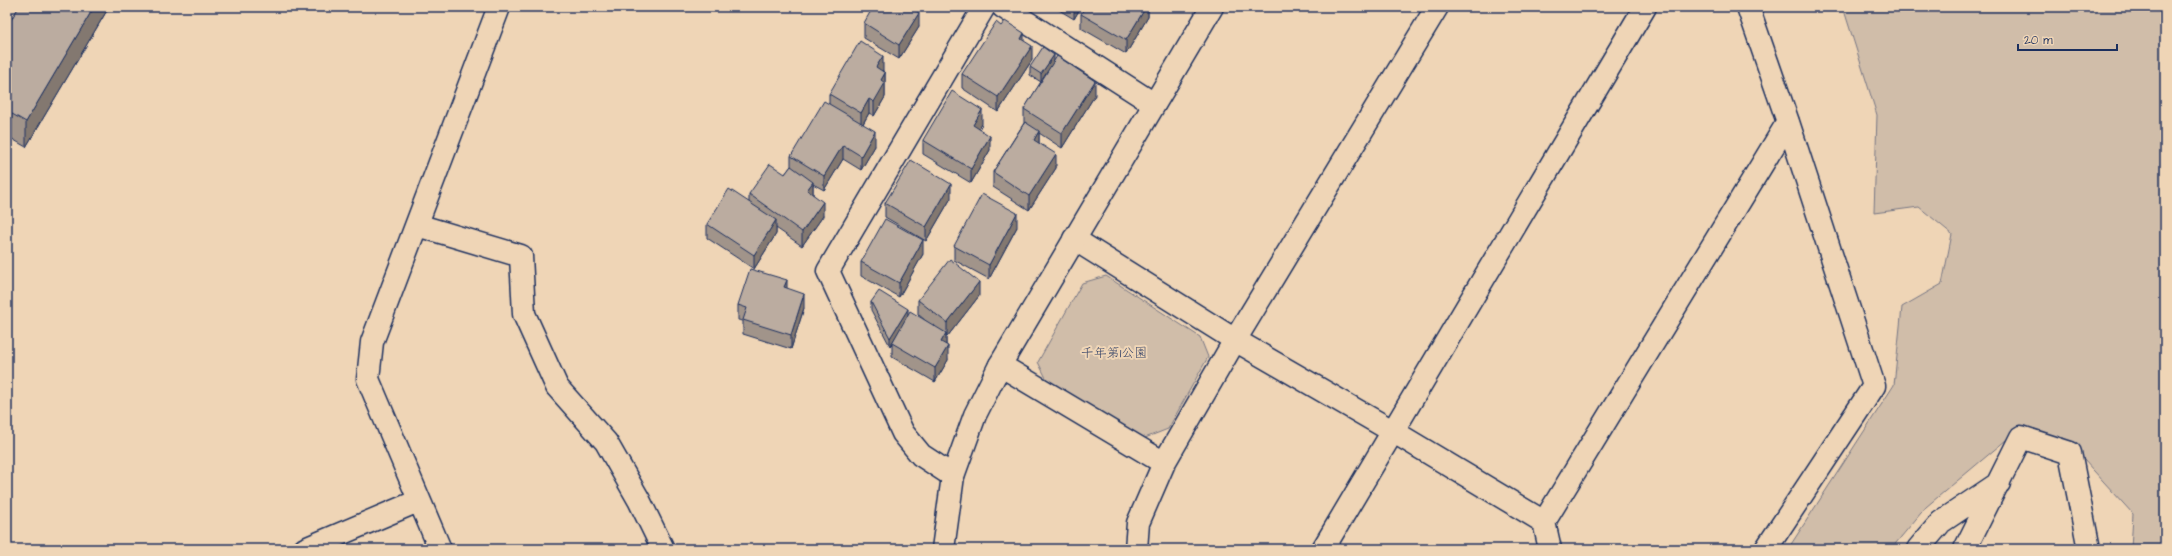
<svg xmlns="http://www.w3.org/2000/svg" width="2172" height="556" viewBox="0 0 2172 556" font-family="'Architects Daughter','Klee One',sans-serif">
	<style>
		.green { fill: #d0bda9; stroke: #767684 }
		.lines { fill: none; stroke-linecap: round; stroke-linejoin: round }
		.minor-casing { stroke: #1b2f5e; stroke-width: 25 }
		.tertiary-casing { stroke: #1b2f5e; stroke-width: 25 }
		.minor { stroke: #efd5b6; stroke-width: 22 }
		.tertiary { stroke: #efd5b6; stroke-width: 22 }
		.wall { fill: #a1948a; stroke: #1b2f5e }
		.shaded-wall { fill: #837870; stroke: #1b2f5e }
		.building { fill: #bbaca0; stroke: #1b2f5e }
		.labels { text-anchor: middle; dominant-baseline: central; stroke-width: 4; stroke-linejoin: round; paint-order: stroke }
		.park-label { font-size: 13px; fill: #364469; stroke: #efd5b6 }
	</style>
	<rect width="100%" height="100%" fill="#efd5b6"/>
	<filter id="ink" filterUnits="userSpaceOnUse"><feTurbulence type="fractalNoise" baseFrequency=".025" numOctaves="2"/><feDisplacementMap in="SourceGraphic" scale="8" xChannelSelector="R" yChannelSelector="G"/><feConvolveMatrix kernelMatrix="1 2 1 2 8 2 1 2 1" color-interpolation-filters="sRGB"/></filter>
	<g filter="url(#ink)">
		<path class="green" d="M1843,7H2165V549H2131L2133,514L2064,438L2006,440L1926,507L1891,549H1788L1894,385L1902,307L1942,284L1952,234L1919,207L1874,213L1877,115Z
			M1106,276L1200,337L1208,357L1168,429L1145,438L1049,384L1038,362L1082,283Z"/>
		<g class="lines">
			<g class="minor-casing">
				<path id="minor" d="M1003,7L1154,104
					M1748,7L1788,122L1874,386L1766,549
					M417,225L521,256L524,314L557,387L606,442L639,500L663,549
					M1074,239L1235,340L1394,432L1544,522L1550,549
					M1000,365L1164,463
					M953,476L921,455L903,433L828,271L984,7
					M1544,522L1788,122
					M305,549L418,501
					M440,549L368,379L372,342L499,7
					M1136,549L1138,523L1164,463L1235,340L1437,7
					M1323,549L1645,7
					M1918,549L1941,522L1999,483
					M1965,549L2021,437L2070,453L2089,549"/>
			</g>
			<g class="tertiary-casing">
				<path id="tertiary" d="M943,549L953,476L975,415L1000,365L1212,7"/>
			</g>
			<use href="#minor" class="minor"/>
			<use href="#tertiary" class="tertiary"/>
		</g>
		<path class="wall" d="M19,7H109L26,147L7,136V26Z
			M913,7L912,8L919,27L899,59L864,38V23Z
			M1054,7H1081L1074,19Z
			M1148,7V17L1126,54L1081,28V14Z
			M1024,41L1032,60L998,112L962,88V74Z
			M1054,61L1095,95L1062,148L1039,133V144L1056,168L1029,210L993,187V172L1024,123V109L1041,82L1030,75V67Z
			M883,70V71L885,73V97L874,116L869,113L863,124L875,146L861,170L843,159L824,190L813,184V194L823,216L802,246L776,228V234L754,269L707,238V224L749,202V194L785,174L791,166V156L829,104V94Z
			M982,124L979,129L990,150L971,183L923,154V140Z
			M951,198L926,241L885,217V203Z
			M1017,227L989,279L954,260V246Z
			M923,254L899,297L861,276V262Z
			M787,288L804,308L791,349L743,334V321L738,320V305Z
			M979,296L947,337L946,336V345L948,360L935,382L892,357V344L890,346L871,310V302L908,314L927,322L918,314V300Z"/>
		<path class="shaded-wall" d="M94,7H109L26,147V122Z
			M1074,7H1081L1074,19Z
			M1146,7H1148V17L1126,54V40Z
			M919,13V27L899,59V45Z
			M1024,33V48L1021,39Z
			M1032,46V60L998,112V97Z
			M1054,55V62L1041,82V74Z
			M883,56V70L876,81V67Z
			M885,73V97L874,116V102L881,80Z
			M1095,81V95L1062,148V133Z
			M869,99V113L861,127V113Z
			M982,110V124L973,139V125Z
			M875,131V146L861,170V156Z
			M1039,131V145L1034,140Z
			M990,136V150L971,183V169Z
			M843,145V159L824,190V176Z
			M1056,154V168L1029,210V196Z
			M813,182V196L807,190Z
			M951,184V198L926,241V227Z
			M823,202V216L802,246V232Z
			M1017,213V227L989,279V265Z
			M776,220V234L754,269V255Z
			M923,240V254L899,297V283Z
			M787,280V294L784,287Z
			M979,282V296L947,337V323Z
			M804,294V308L791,349V335Z
			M908,309V317L890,346V338Z
			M946,333V347L941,342Z
			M948,346V360L935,382V368Z"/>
		<path class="building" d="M19,7H94L26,122L7,111V26Z
			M873,7H909L919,13L899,45L864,23Z
			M1085,7H1146L1126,40L1081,14Z
			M1005,21L1024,33L1021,39L1032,46L998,97L962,74L996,22L1001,26Z
			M860,41L883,56L876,67L885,73L881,80L885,83L874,102L869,99L861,113L829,94Z
			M1043,47L1054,55L1041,74L1030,67Z
			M1057,56L1095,81L1062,133L1024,109Z
			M952,91L982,110L973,125L990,136L971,169L923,140Z
			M824,101L875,131L861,156L843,145L824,176L791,156Z
			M1025,122L1039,131L1034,140L1056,154L1029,196L993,172Z
			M911,160L951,184L926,227L885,203Z
			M770,164L785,174L791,166L813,182L807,190L823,202L802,232L749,194Z
			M729,189L776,220L754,255L707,224Z
			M982,194L1017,213L989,265L954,246Z
			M885,219L923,240L899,283L861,262Z
			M950,259L979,282L947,323L918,300Z
			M750,269L787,280L784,287L804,294L791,335L743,320L747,308L738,305Z
			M879,291L908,309L890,338L871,302Z
			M910,311L946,333L941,342L948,346L935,368L892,343Z"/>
	</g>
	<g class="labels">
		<g class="park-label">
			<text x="1114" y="353">千年第1公園</text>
		</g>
	</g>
	<rect width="2172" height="556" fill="none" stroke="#efd5b6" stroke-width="24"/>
	<rect x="12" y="12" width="2148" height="532" fill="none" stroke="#1b2f5e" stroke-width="1.5" filter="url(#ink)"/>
	<path d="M2018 44v6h99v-6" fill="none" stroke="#1b2f5e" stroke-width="2"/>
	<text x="2024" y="44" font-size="12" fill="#1b2f5e" stroke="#efd5b6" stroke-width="3" paint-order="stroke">20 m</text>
</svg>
